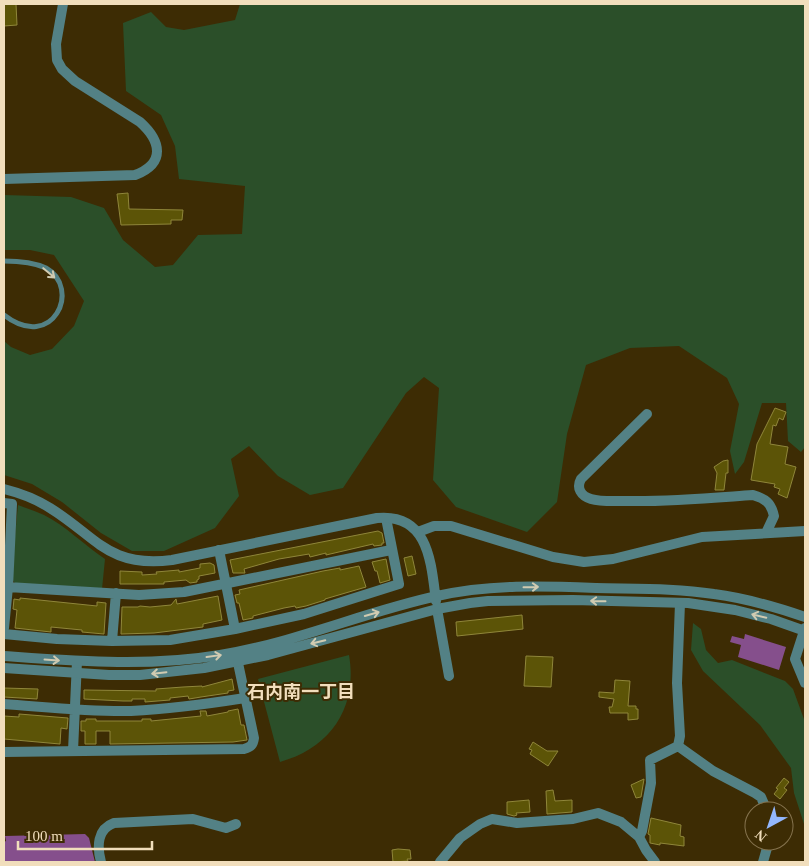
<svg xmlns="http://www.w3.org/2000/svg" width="809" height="866" viewBox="0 0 809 866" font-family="'Times New Roman','Noto Sans JP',serif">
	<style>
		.green { fill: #2b4f29 }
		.water { fill: #854f8c }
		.building { fill: #5c5407; stroke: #8f863a }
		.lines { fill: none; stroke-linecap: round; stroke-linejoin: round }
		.service { stroke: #538185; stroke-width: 5 }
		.minor { stroke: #538185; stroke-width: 10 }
		.tertiary { stroke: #538185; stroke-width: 10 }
		.oneway { stroke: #d1cbb1 }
		.labels { text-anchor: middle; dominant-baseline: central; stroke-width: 4; stroke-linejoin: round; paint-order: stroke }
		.neighbourhood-label { font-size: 18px; font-weight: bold; fill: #f1debc; stroke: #3d2c04 }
	</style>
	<rect width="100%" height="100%" fill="#3d2c04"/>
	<path class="green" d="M240,4H805V447L801,452L788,441L786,403H762L744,462L735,474L730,451L739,404L727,378L679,346L630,348L586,365L567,434L557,502L527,532L456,507L433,480L439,388L424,377L406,393L343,488L310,495L278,476L249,446L231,459L239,496L215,528L164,551H132L101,533L62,502L32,484L4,475V341L11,347L30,355L52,349L74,326L84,301L54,255L30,250H4V195L71,197L104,208L123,240L155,267L173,265L198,235L242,234L245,186L179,179L175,146L161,115L126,91L123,23L151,12L166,27L184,30L235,20Z
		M18,505C26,508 35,511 44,515C66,526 84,545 105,559L102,589L15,583L11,578Z
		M693,623L701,629L706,650L718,663L732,660L785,681L793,689L805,722V827L794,793L791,768L760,725L703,671L691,650Z
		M349,655C358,707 331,748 280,762L258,679Z"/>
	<path class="water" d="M745,634L786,647L779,670L738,657L741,645L730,642L732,636L744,639Z
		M85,834L89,838L95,862H4V842L6,841L5,836Z"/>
	<path class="building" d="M4,4H16L17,25L4,26Z
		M128,193L129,209L183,210L182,220H171V224L121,225L117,194Z
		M775,408L786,412L783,420L779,418L776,426L773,425L770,444L788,447L785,464L796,467L787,498L778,494L780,489L774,487L775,484L751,480L757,444Z
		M728,460V473H726L724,490H715L717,473L714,467L723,461Z
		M378,531L382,533L384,543H382V545L374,546L373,544L326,555V553L310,557L309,554L279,559L244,569L245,573H233L230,560Z
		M412,556L416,574L408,576L404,558Z
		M386,559L390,580L380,583L377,571H375L372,562Z
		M210,563L214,565L215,573L199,576V579L197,580V582L190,583L186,580L164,582V584H120V571L142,572V575L157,574L156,572L179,570V572L200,568V564Z
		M359,566L366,587L325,599V600L306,606L296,608L295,606L284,608L253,616V618L243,620L239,603H237L235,595L240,594L239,590L323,571L340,568V570Z
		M218,596L222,620L203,624V627L154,633L121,634L122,607H138L140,606L150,607L171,605L176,599L177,604Z
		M20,598L97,606V602L106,603L104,634L82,632V630L51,627V632L15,628L17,610L13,609L14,599L20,600Z
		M522,615L523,629L457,636L456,622Z
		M526,656L553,657L551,687L524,686Z
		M232,679L234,690L228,691V693L201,697L189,699L188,696L170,698V700L145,702V699H132V701H123L84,699V690L156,691V689L183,687L202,686V687Z
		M615,680L630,681L628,706H636V709H638V719L628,720V713H610L609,707H612L614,699L599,697V692L614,693Z
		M4,688L38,689L37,699L4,697Z
		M238,709L241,725H244L247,740L233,742L110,744V731H96V744H85V731H81V721H86V719H96V721H142V719H151V721L201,716L200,711H206L207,716L228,712V711Z
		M19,714L68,718L67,729L61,728L60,744L4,739V716L19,717Z
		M533,742L547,751H558L548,766L530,754L532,750L529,749Z
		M784,778L789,782L784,788L787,790L780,799L774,794L778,789L776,788Z
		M644,779L641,797L636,798L631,785Z
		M553,790L555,801L572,800V812L547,814L546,791Z
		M529,800L530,812L516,813L517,815L514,816L507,814V802Z
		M651,818L681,825L680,836L684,837V846L660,843V845L650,843V835L648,834Z
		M398,849L410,850L411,859H407L408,861L393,862L392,850Z"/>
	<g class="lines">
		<path class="service" d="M4,261C18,261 33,262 46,268C82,288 53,353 4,315"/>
		<path class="minor" d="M647,414L581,479C576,488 581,496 591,499C601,502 615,501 625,501C668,502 711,498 753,495C766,499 771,503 774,516L766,533
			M4,503L12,504L8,587L4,628
			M418,532L434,526H451L553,557L584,562L613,559L702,537L805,531
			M219,550L235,629
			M8,587L139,595L184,592L391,550
			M437,609L449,676
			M805,628L795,659L805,683
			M4,634L57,639L112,641L170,640L235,629L304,614L399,584L386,518
			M112,641L116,593
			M4,704C46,707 88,712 131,711C169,709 207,704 245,698
			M678,746L713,771L755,793L761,797L767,811
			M73,751L77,661
			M4,752L244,749C251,747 253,745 254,738L238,663
			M101,862C97,847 97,829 114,823L193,819L226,828L236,824
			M440,862L460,838L480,824L492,819L517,823L573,819L598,813L621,822L639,837
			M655,862L646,850L639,837L642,831L651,783L650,760L678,746L680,736L677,683L680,603
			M763,862L769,841"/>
		<path class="tertiary" d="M4,179L135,175C166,163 161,141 140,122L75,81L62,69L57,60L56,44L63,4
			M4,489C20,493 36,499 50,508C97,537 108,568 172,560L377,518C429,513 431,563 436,601
			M4,656C76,661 149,667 220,655C294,643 364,612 437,596C489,584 543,586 596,588C635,589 676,588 714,594C745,598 776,607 805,617
			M4,668L109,675H140L204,668L268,655L437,609L470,603L488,601L573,600L688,603L735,610L771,619L805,631"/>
	</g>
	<defs><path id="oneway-shaft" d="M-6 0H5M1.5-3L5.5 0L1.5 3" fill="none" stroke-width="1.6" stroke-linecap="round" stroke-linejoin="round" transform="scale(1.25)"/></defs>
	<g class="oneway">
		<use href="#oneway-shaft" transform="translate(49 273) rotate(40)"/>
		<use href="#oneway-shaft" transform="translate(531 587) rotate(-1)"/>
		<use href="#oneway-shaft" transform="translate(598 601) rotate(-179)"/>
		<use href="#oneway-shaft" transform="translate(372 614) rotate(-16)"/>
		<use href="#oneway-shaft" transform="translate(759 616) rotate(-166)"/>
		<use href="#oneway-shaft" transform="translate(318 642) rotate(166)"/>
		<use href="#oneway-shaft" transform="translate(214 656) rotate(-8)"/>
		<use href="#oneway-shaft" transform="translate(52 660) rotate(4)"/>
		<use href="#oneway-shaft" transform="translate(159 673) rotate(174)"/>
	</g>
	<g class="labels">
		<g class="neighbourhood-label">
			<text x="301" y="692">石内南一丁目</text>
		</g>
	</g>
	<rect width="809" height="866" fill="none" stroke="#f1debc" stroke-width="10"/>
	<g transform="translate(769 826) rotate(220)"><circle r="24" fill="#3d2c04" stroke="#85734e"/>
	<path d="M0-4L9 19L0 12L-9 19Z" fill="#93b7fd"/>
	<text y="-8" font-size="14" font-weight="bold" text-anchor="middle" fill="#f1debc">N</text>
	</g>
	<path d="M18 841v8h134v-8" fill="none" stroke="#f1debc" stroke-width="2.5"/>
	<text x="25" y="841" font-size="15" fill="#f1debc" stroke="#3d2c04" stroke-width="4" paint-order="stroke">100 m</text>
</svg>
